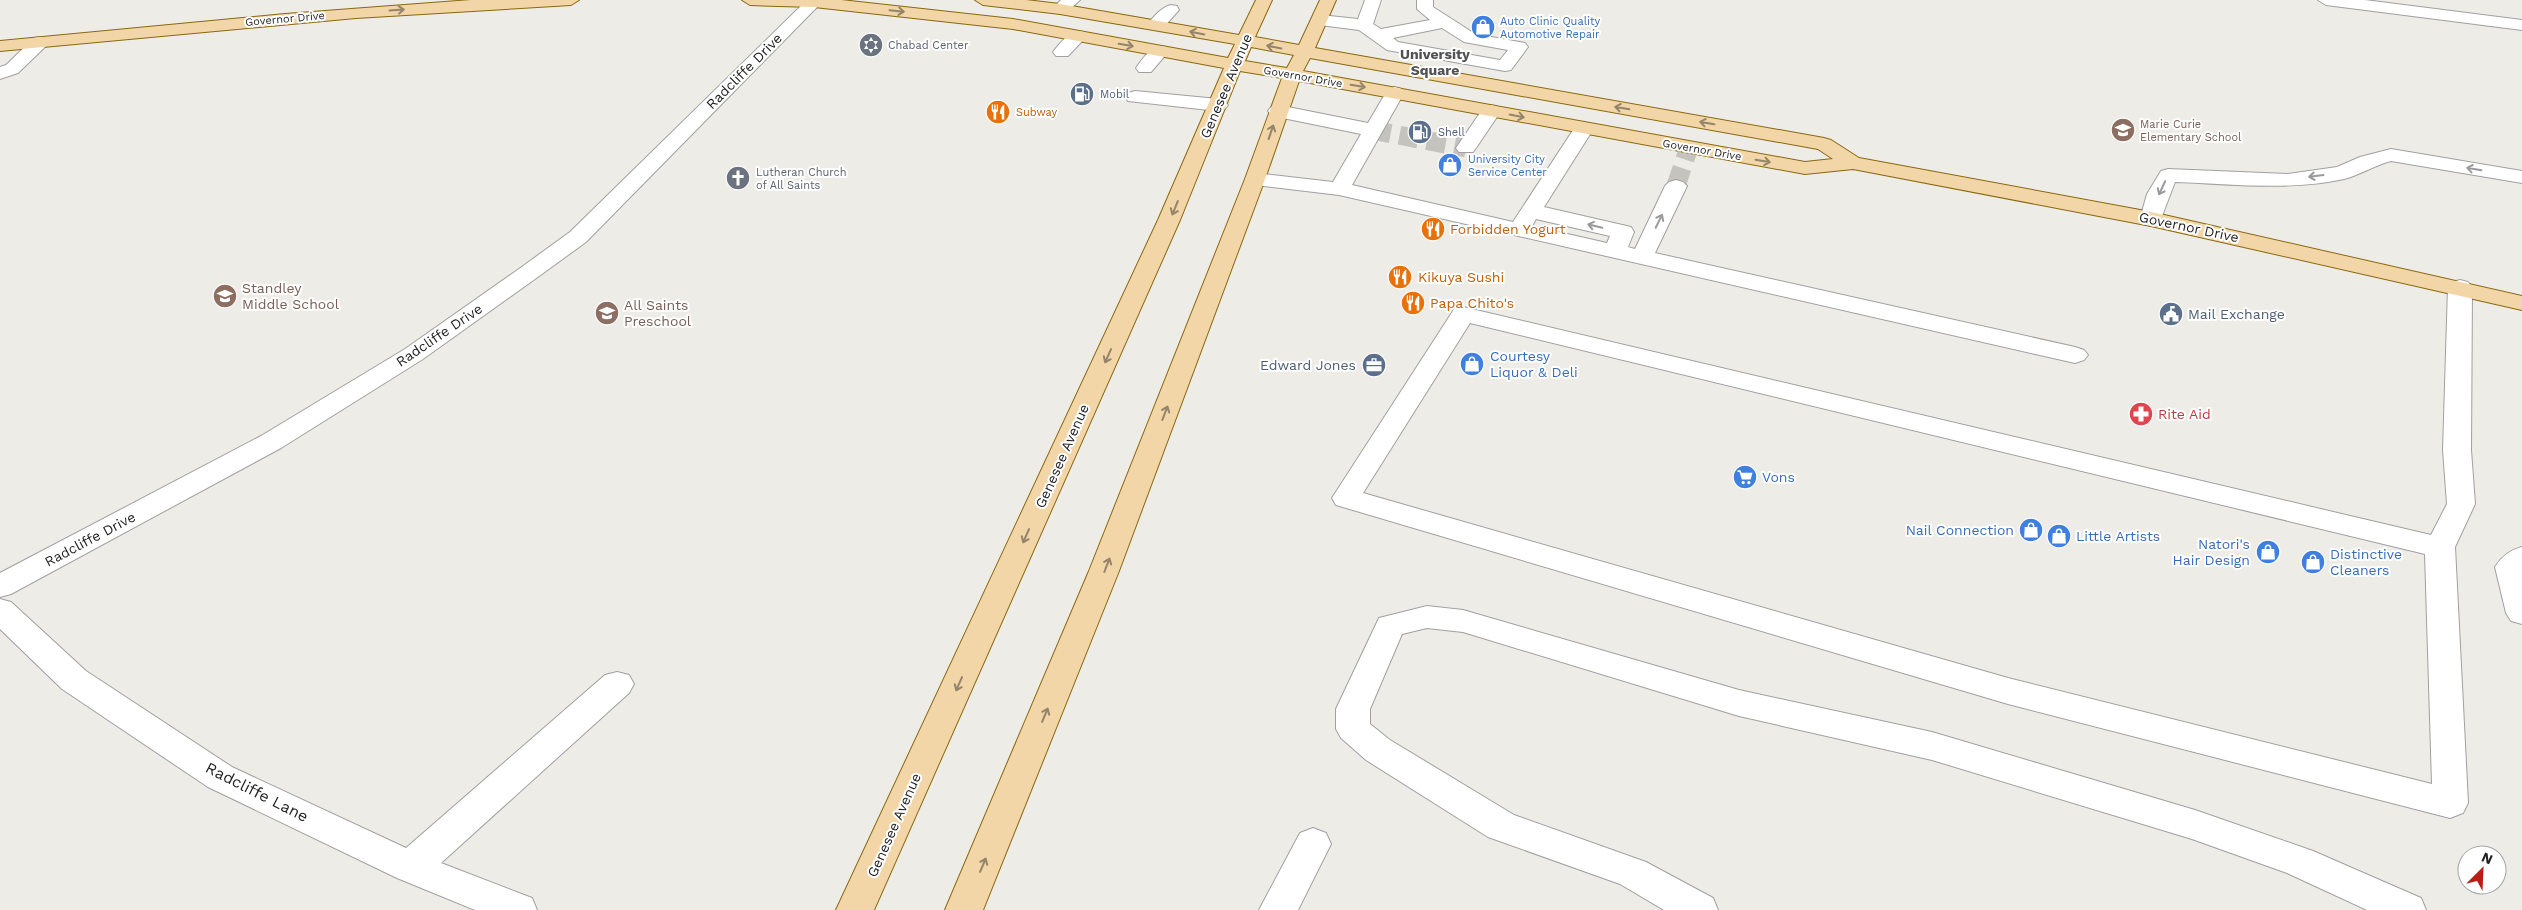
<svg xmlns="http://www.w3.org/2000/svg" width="2522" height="910" viewBox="0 0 2522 910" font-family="'Work Sans',sans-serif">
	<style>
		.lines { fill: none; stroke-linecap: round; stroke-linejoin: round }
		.minor-tunnel { stroke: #c5c3be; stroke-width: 19; stroke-dasharray: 19 9; stroke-linecap: butt }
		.minor-casing { stroke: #a0a0a0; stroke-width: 2 }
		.major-casing { stroke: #8a680f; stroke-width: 2 }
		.minor { fill: #fff; fill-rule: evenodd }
		.major { fill: #f2d6a7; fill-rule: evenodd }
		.oneway { stroke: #93846a }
		.oneway2 { stroke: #9a9a9a }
		.labels { text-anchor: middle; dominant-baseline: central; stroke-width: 4; stroke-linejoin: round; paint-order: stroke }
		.far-street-label { font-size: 11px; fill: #1f1f1f; stroke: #fff }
		.far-shop-label { font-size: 11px; fill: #366cbe; stroke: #fff; text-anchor: start }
		.far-worship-label { font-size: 11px; fill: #5b616d; stroke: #fff; text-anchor: start }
		.far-service-label { font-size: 11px; fill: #4e5e75; stroke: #fff; text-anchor: start }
		.far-food-label { font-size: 11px; fill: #c56008; stroke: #fff; text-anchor: start }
		.far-education-label { font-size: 11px; fill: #785e54; stroke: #fff; text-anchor: start }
		.far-quarter-label { font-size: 14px; font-weight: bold; fill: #525252; stroke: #fff }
		.street-label { font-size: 14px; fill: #1f1f1f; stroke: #fff }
		.food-label { font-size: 14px; fill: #c56008; stroke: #fff; text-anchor: start }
		.education-label { font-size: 14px; fill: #785e54; stroke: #fff; text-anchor: start }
		.service-label { font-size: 14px; fill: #4e5e75; stroke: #fff; text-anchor: start }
		.shop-label { font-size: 14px; fill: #366cbe; stroke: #fff; text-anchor: start }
		.health-label { font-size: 14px; fill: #be3a42; stroke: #fff; text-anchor: start }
		.near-street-label { font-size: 16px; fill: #1f1f1f; stroke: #fff }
	</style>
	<rect width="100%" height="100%" fill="#eeece6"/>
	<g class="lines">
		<path class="minor-tunnel" d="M1372,130L1466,148
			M1676,186L1689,147"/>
		<g class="minor-casing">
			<path id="minor" d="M807,0H824L586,242L535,279L423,359L281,448L11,594L0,597V573L261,436L405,349L519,269L570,232Z
				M1061,0H1080L1066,13H1054L1052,9Z
				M1365,0H1381L1373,24L1381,29L1430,20L1417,9V0H1433V7L1475,34L1525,43L1528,47L1511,70L1505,71L1387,50L1359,30L1320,25L1314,24L1311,20L1314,16L1320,15L1358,19ZM1442,28L1464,42L1508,50L1500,60L1398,42L1393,38Z
				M2318,0H2365L2522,20V30L2326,5Z
				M1171,5L1177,6L1179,10L1162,29H1150L1147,25C1153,17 1162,7 1171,5Z
				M1078,31L1084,32L1087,36L1068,56H1056L1053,52C1059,44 1068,33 1078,31Z
				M40,37L46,38L49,42L46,46L18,73L0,79V67L6,65L34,38Z
				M1160,46L1166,47L1169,51L1151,72H1139L1136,68C1142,59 1150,48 1160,46Z
				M1395,87L1402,89L1404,93L1352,185L1513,222L1577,124H1591L1594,128L1544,207L1631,227L1634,232L1628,247L1635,249L1665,186L1669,182L1676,180L1683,182L1687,186L1655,253L2075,347L2084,350L2088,355L2084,360L2075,363L1339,195L1255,185L1248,183L1245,179L1248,175L1255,173L1333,182L1361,134L1278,117L1271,115L1268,111L1271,107L1278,105L1368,123L1388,89ZM1536,219L1610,236L1607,243L1532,226Z
				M1135,91L1218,99L1225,101L1228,105L1225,109L1218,111L1128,101L1126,97L1128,93Z
				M1491,105L1498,107L1501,111L1476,148L1473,152H1459L1456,148L1484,107Z
				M2391,149L2522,171V183L2391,161C2375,165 2360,175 2344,179C2289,191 2231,184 2175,182L2159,224L2151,226L2143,224L2140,219L2147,194L2161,171L2168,169L2288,174L2337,167L2360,157Z
				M2460,280L2468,282L2472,287L2471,450L2475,504L2455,547L2468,803L2463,813L2450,818L2008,704L1336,505L1332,498L1451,314L1454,309L1463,307L2431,535L2447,504L2443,450L2448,287L2452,282ZM1470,323L2425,554L2432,784L2008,678L1363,493Z
				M2522,547V624L2511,621L2506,613L2495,567C2502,556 2510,550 2522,547Z
				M0,599L11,602L86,671L232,767L406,848L605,675L617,672L629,675L634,684L629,693L441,863L532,898L537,910H475L397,878L208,787L62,689L0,629Z
				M1427,606L1463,610L1739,690L1932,732L2195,810L2313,851L2421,898L2426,910H2367L2287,873L2192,839L1932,760L1739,716L1463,632L1427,628L1402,634L1370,709V724L1390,740L1514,815L1646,862L1713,898L1718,910H1664L1620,884L1488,837L1366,760L1341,738L1336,729V709L1379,618Z
				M1313,828L1326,833L1331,844L1298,910H1259L1300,833Z"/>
		</g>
		<g class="major-casing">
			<path id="major" d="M471,0H579L571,5L356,18L0,51V41L285,14Z
				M742,0H841L1013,19L1228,58L1235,44L1060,14L983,5L975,0H1026L1060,4L1239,35L1256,0H1272L1255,37L1299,45L1320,0H1336L1315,48L1824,138L1831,140L1859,158L2151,212L2522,296V310L2151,226L1853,169L1805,174L1299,81L1265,179L1119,571L983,910H945L1089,571L1245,179L1282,78L1240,71L1180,220L874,910H836L1158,220L1224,68L1013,29L814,7L750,5ZM1251,47L1294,55L1287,68L1245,61ZM1310,58L1818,149L1833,159L1805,162L1303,71Z"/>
		</g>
		<use href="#minor" class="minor"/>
		<use href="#major" class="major"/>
	</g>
	<defs><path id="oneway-shaft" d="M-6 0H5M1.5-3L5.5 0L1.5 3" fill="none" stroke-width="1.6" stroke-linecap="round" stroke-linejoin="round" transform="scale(1.25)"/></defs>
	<g class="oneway">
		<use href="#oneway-shaft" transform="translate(397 10) rotate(-4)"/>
		<use href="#oneway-shaft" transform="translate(897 11) rotate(6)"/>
		<use href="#oneway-shaft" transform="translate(1197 33) rotate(-169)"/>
		<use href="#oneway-shaft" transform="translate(1126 45) rotate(10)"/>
		<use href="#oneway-shaft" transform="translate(1274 47) rotate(-169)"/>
		<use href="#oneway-shaft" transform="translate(1358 86) rotate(10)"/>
		<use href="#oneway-shaft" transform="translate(1622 108) rotate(-170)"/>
		<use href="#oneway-shaft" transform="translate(1517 116) rotate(11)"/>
		<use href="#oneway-shaft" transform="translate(1707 123) rotate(-170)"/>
		<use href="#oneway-shaft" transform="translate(1271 132) rotate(-71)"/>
		<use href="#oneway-shaft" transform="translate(1763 161) rotate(10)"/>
		<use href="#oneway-shaft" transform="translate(1175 208) rotate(112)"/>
		<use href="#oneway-shaft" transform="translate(1108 356) rotate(114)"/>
		<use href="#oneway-shaft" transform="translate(1165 413) rotate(-69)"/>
		<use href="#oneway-shaft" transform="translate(1026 536) rotate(114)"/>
		<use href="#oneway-shaft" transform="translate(1107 565) rotate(-69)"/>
		<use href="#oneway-shaft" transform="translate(959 684) rotate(114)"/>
		<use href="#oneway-shaft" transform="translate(1045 715) rotate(-67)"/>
		<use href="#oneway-shaft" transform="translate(983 865) rotate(-67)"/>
	</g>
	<g class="oneway2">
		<use href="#oneway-shaft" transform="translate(2474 169) rotate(-171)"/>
		<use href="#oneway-shaft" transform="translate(2316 176) rotate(173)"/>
		<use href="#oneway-shaft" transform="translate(2162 188) rotate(115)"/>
		<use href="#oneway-shaft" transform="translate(1659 221) rotate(-64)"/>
		<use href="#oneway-shaft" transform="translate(1595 226) rotate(-167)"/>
	</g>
	<defs>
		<g id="shop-disc" transform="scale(1.25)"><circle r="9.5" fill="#3f7fe0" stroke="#fff"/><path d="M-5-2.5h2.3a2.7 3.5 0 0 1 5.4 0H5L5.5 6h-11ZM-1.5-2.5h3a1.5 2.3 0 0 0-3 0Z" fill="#fff"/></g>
		<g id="synagogue-disc" transform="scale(1.25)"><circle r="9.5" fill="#6b7280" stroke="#fff"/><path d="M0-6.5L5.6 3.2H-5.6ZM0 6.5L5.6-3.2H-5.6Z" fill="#fff"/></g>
		<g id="fuel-disc" transform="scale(1.25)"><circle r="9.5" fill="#5c6f8a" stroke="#fff"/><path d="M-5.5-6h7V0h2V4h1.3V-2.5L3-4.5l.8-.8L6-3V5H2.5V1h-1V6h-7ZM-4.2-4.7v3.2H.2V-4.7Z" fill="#fff"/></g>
		<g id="restaurant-disc" transform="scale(1.25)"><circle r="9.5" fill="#e8710a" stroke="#fff"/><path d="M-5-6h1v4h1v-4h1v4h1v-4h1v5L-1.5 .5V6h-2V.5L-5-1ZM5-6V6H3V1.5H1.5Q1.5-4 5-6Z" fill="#fff"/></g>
		<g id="school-disc" transform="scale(1.25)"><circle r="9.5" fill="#8d6e63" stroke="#fff"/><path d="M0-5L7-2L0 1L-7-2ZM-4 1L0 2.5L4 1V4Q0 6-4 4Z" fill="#fff"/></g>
		<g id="church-disc" transform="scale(1.25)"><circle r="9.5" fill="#6b7280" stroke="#fff"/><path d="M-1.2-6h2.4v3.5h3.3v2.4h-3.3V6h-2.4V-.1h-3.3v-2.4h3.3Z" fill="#fff"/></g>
		<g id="civic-disc" transform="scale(1.25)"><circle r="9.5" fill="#5c6f8a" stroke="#fff"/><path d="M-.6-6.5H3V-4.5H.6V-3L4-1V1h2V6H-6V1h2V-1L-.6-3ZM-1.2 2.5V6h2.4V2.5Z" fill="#fff"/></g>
		<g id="office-disc" transform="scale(1.25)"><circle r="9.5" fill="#5c6f8a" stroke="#fff"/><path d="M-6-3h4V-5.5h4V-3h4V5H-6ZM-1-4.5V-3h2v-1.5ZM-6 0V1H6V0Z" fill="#fff"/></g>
		<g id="pharmacy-disc" transform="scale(1.25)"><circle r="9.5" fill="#e0444e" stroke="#fff"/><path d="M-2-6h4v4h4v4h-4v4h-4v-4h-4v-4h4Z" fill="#fff"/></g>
		<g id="supermarket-disc" transform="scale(1.25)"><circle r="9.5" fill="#3f7fe0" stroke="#fff"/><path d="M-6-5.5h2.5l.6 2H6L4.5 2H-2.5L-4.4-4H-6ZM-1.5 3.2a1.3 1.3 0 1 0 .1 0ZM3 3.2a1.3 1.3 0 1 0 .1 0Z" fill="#fff"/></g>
	</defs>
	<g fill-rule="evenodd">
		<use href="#shop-disc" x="1483" y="27"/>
		<use href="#synagogue-disc" x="871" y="45"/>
		<use href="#fuel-disc" x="1082" y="94"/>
		<use href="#restaurant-disc" x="998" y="112"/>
		<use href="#school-disc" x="2123" y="130"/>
		<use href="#fuel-disc" x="1420" y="132"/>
		<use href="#shop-disc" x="1450" y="165"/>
		<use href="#church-disc" x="738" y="178"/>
		<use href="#restaurant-disc" x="1433" y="229"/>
		<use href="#restaurant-disc" x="1400" y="277"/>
		<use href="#school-disc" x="225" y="296"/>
		<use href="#restaurant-disc" x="1413" y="303"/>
		<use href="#school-disc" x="607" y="313"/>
		<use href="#civic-disc" x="2171" y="314"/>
		<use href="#shop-disc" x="1472" y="364"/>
		<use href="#office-disc" x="1374" y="365"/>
		<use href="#pharmacy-disc" x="2141" y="414"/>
		<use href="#supermarket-disc" x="1745" y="477"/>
		<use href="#shop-disc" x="2031" y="530"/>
		<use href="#shop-disc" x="2059" y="536"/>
		<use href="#shop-disc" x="2268" y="552"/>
		<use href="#shop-disc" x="2313" y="562"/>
	</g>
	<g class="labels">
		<g class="far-street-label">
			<text transform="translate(285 19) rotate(-5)">Governor Drive</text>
			<text transform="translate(1303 77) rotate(10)">Governor Drive</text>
			<text transform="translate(1702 150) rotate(10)">Governor Drive</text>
		</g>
		<g class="far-shop-label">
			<text x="1500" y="21">Auto Clinic Quality<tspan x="1500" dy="13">Automotive Repair</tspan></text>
			<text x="1468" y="159">University City<tspan x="1468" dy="13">Service Center</tspan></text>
		</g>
		<g class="far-worship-label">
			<text x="888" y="45">Chabad Center</text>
			<text x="756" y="172">Lutheran Church<tspan x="756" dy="13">of All Saints</tspan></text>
		</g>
		<g class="far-service-label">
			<text x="1100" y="94">Mobil</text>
			<text x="1438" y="132">Shell</text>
		</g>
		<g class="far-food-label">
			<text x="1016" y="112">Subway</text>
		</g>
		<g class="far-education-label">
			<text x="2140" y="124">Marie Curie<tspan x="2140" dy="13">Elementary School</tspan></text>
		</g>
		<g class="far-quarter-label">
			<text x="1435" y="54">University<tspan x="1435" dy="16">Square</tspan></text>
		</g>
		<g class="street-label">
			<text transform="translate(744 71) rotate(-45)">Radcliffe Drive</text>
			<text transform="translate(1226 86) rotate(-67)">Genesee Avenue</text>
			<text transform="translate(2189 227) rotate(12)">Governor Drive</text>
			<text transform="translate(439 335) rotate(-34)">Radcliffe Drive</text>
			<text transform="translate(1062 456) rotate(-66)">Genesee Avenue</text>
			<text transform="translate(90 539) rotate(-28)">Radcliffe Drive</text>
			<text transform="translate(894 825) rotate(-66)">Genesee Avenue</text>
		</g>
		<g class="food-label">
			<text x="1450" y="229">Forbidden Yogurt</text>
			<text x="1418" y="277">Kikuya Sushi</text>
			<text x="1430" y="303">Papa Chito's</text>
		</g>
		<g class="education-label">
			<text x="242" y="288">Standley<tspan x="242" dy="16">Middle School</tspan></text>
			<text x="624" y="305">All Saints<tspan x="624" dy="16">Preschool</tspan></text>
		</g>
		<g class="service-label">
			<text x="2188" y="314">Mail Exchange</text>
			<text x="1356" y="365" text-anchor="end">Edward Jones</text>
		</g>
		<g class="shop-label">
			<text x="1490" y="356">Courtesy<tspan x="1490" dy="16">Liquor &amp; Deli</tspan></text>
			<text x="1762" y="477">Vons</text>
			<text x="2014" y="530" text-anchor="end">Nail Connection</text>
			<text x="2076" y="536">Little Artists</text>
			<text x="2250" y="544" text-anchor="end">Natori's<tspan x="2250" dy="16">Hair Design</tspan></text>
			<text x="2330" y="554">Distinctive<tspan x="2330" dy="16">Cleaners</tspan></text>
		</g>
		<g class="health-label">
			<text x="2158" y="414">Rite Aid</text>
		</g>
		<g class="near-street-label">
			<text transform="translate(257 792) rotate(27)">Radcliffe Lane</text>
		</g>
	</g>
	<g transform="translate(2482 870) rotate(24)"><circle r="24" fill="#ffffff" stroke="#a5a5a5"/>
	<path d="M0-4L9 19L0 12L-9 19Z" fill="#b91e15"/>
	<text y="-8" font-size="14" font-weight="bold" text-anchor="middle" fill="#1f1f1f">N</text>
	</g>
</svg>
